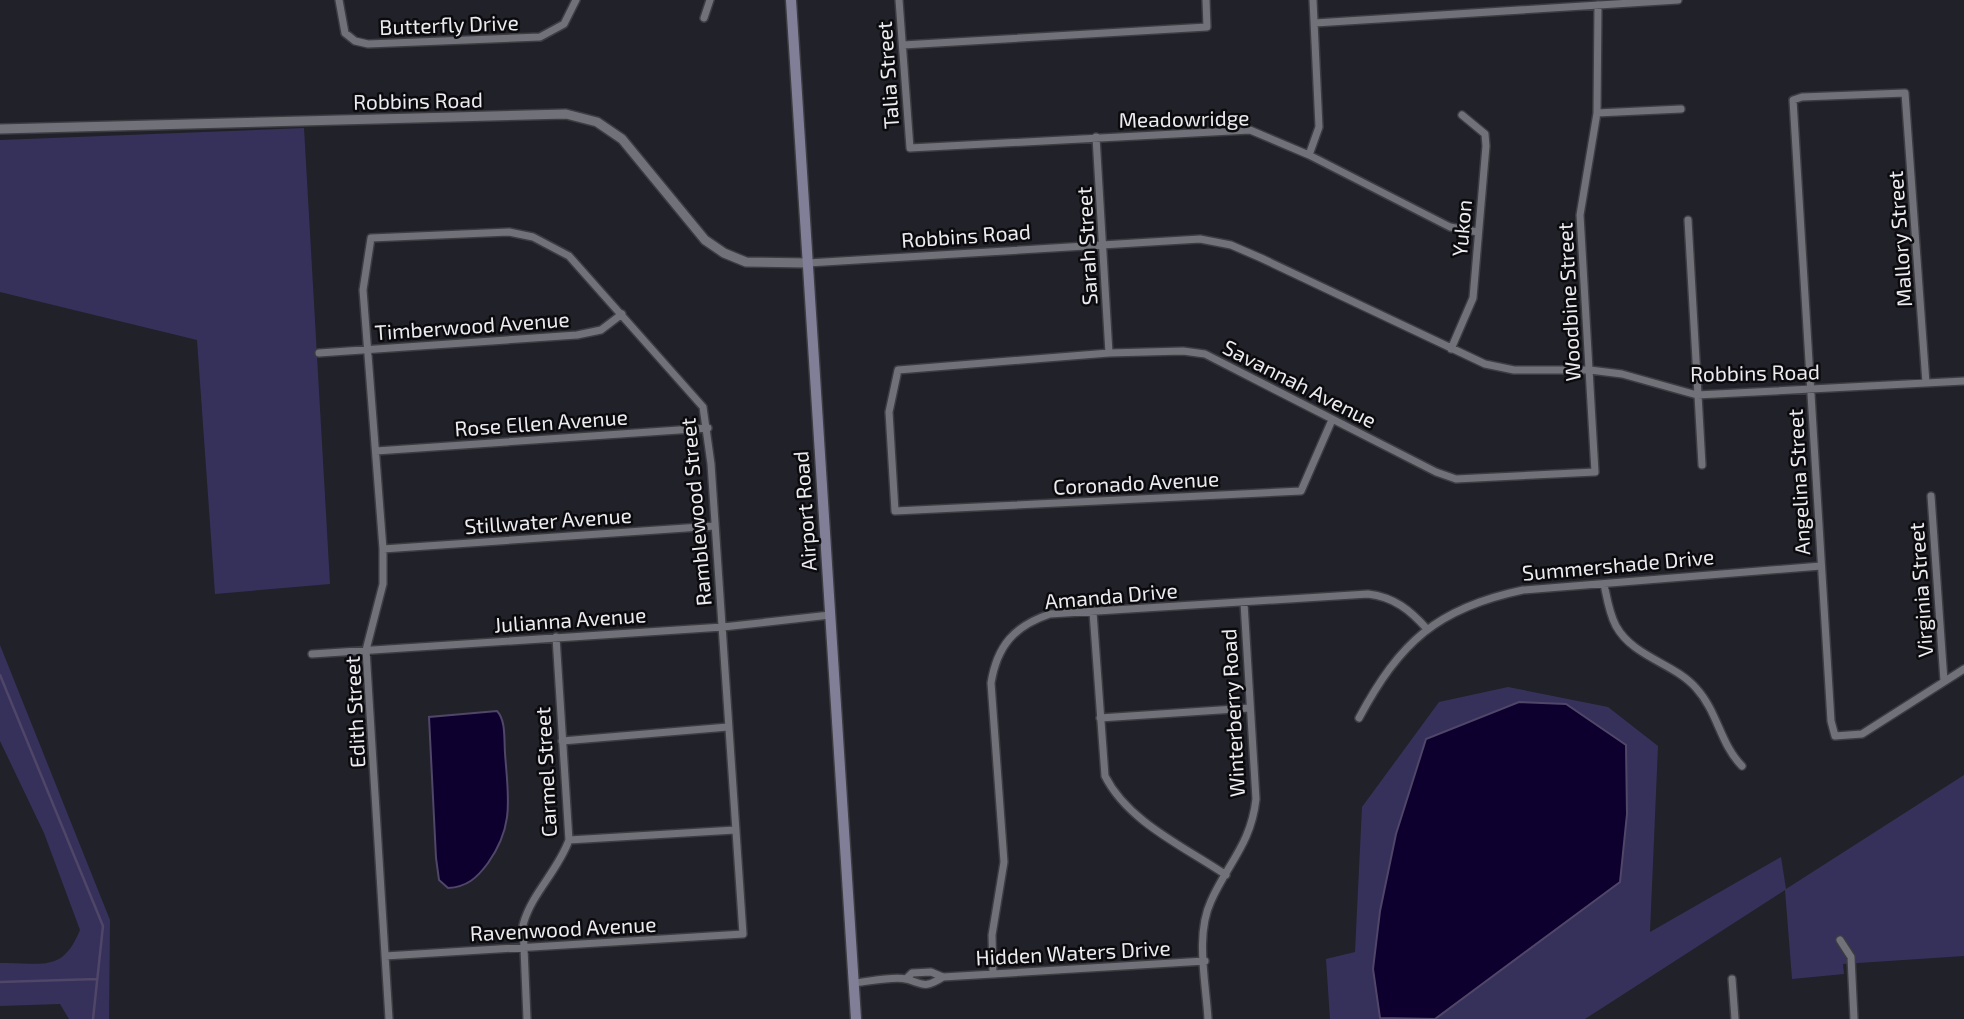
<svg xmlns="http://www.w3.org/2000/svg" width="1964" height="1019" viewBox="0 0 1964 1019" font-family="'Exo 2',sans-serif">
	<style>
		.green { fill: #36315a }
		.water { fill: #0d002e; stroke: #504668; stroke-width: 2 }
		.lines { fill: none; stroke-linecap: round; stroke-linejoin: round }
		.stream { stroke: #504668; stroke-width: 2.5 }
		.minor-casing { stroke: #3c3c42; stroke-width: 10 }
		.tertiary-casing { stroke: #3c3c42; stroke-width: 12 }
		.secondary-casing { stroke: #3c3c42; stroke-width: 13 }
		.minor { stroke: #71717a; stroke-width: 7 }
		.tertiary { stroke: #71717a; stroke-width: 9 }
		.secondary { stroke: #817f98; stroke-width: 10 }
		.labels { text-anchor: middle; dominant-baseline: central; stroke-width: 5; stroke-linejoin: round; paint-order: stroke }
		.street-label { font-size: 21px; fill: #ebebf0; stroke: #0b0b0e }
	</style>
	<rect width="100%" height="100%" fill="#212129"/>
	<path class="green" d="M304,128L330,584L215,594L197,340L0,292V140Z
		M0,645L110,920L109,1019H69L60,1004L0,1006V963C42,962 62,974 80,930L44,833L0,741Z
		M1508,687L1608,707L1658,746L1650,932L1781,857L1786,889L1964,775V956L1843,964L1844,974L1792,979L1785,890L1585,1019H1330L1326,959L1355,952L1362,807L1439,702Z"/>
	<path class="water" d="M1519,702L1566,704L1626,745L1627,814L1620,882L1435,1019L1380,1018L1373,969L1380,911L1396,834L1426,739Z
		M497,711C506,720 504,740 505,753C508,797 515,825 488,863C477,878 467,887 448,888L439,880L436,858L429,717Z"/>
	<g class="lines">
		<path class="stream" d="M0,675L103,926L93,1019
			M0,982L97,979"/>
		<g class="minor-casing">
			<path id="minor" d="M339,0L345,33L355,41L368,44L540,37L564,24L576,0
				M899,0L910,148L1250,130L1309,155L1450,227L1478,232
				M704,18L710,0
				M1315,23L1678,0
				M903,45L1207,27L1206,0
				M1597,113L1681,109
				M1096,137L1109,353
				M1309,155L1319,127L1313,0
				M1688,220L1702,465
				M808,263L1200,239L1231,245L1261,258L1485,364L1514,370H1590L1622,374L1697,395L1964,381
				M1451,349L1473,298L1486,146L1485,134L1462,115
				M319,353L577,335L601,330L622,314
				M1926,383L1905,93L1802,97L1793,100L1831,721L1835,736L1862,734L1964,669
				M1332,420L1301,491L895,511L889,412L898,370L1109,353L1183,351L1205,354L1436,472L1456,479L1595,472L1580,215L1597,113L1598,5
				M376,451L708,428
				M1931,496L1944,681
				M383,549L715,526
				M1604,584C1607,598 1609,613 1616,626C1633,657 1674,663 1696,688C1718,712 1720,744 1742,766
				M1093,612L1105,776C1128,822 1185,847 1226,875
				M312,654L723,627L830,615
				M1100,718L1250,708
				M1359,718C1400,642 1437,608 1523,590L1821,566
				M562,741L728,727
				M569,840L735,830
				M1840,940L1851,957L1854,1019
				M385,956L743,934L711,464L703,407L569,256L533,237L509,232L371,238L363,290L383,549V584L366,650L389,1019
				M993,974L992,935L1004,862L991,683C997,646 1014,626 1050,614L1368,594C1394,597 1410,610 1427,629
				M906,979L912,973L931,972L943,977L1205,961
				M1732,979L1735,1019
				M853,983C868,982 891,976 906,979C924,984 924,989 943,977
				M527,1019L523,925C531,894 558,871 569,840L556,637
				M1208,1019C1206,983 1195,935 1211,901C1228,863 1251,844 1256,799L1244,603"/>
		</g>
		<g class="tertiary-casing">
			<path id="tertiary" d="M0,129L566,114L597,122L622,139L705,240L724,253L746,262L808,263"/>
		</g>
		<g class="secondary-casing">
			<path id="secondary" d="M791,0L856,1019"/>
		</g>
		<use href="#minor" class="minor"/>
		<use href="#tertiary" class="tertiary"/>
		<use href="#secondary" class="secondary"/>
	</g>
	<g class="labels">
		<g class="street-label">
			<text transform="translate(449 24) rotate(-2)">Butterfly Drive</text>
			<text transform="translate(887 75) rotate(-94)">Talia Street</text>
			<text transform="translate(418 100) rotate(-1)">Robbins Road</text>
			<text transform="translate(1184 118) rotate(-1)">Meadowridge</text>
			<text transform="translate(1461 228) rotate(-85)">Yukon</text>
			<text transform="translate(966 235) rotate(-4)">Robbins Road</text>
			<text transform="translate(1899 239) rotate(-94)">Mallory Street</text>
			<text transform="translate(1086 246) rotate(-93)">Sarah Street</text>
			<text transform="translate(1568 302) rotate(-93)">Woodbine Street</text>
			<text transform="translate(472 325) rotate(-4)">Timberwood Avenue</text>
			<text transform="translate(1755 372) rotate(-1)">Robbins Road</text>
			<text transform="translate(1300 383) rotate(27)">Savannah Avenue</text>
			<text transform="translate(541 422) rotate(-4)">Rose Ellen Avenue</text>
			<text transform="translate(1136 482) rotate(-3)">Coronado Avenue</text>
			<text transform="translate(1798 482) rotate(-93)">Angelina Street</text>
			<text transform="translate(804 511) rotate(-94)">Airport Road</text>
			<text transform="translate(695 512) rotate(-95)">Ramblewood Street</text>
			<text transform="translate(548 520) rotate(-4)">Stillwater Avenue</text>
			<text transform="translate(1618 564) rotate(-5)">Summershade Drive</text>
			<text transform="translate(1920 590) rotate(-94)">Virginia Street</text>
			<text transform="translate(1111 595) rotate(-5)">Amanda Drive</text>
			<text transform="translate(570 619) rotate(-4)">Julianna Avenue</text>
			<text transform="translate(354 712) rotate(-93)">Edith Street</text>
			<text transform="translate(1232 713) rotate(-93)">Winterberry Road</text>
			<text transform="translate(545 772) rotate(-93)">Carmel Street</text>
			<text transform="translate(563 928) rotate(-3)">Ravenwood Avenue</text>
			<text transform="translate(1073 952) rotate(-3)">Hidden Waters Drive</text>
		</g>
	</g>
</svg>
